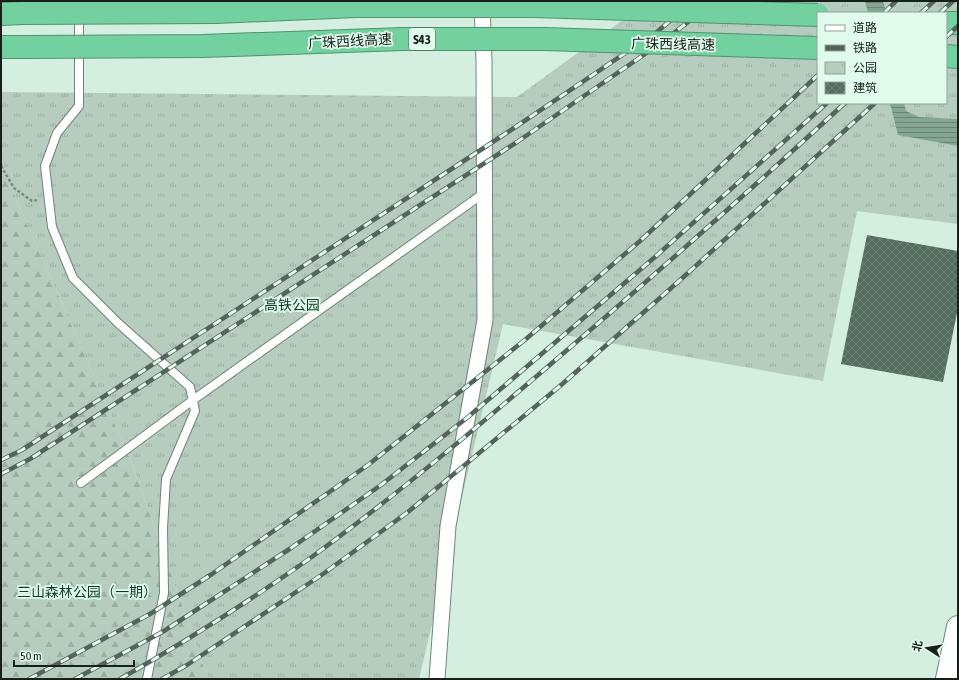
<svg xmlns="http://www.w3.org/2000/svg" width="959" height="680" viewBox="0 0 959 680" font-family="'Asap Condensed','Noto Sans SC',sans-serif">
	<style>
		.forest { fill: url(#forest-firs) }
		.park { fill: url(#park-tufts); fill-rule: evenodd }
		.water { fill: url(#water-rules) }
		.building { fill: url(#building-cross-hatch) }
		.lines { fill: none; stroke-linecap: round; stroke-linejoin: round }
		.lane-casing { stroke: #6e8678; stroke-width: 10 }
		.street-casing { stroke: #6e8678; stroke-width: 17 }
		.secondary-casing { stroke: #6e8678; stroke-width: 24 }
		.highway-casing { stroke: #529370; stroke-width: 24 }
		.path { stroke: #7a8c82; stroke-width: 2.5; stroke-dasharray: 3 2; stroke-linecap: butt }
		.lane { stroke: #fff; stroke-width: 8 }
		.street { stroke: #fff; stroke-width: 15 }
		.secondary { stroke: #fff; stroke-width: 22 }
		.highway { stroke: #72d19f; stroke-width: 22 }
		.rail-casing { stroke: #54635b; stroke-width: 4.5 }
		.rail { stroke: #e1fcec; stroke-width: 3; stroke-dasharray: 9; stroke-linecap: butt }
		.highway-bridge-casing { stroke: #529370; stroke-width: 24; stroke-linecap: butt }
		.highway-bridge { stroke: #72d19f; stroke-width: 22 }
		.labels { text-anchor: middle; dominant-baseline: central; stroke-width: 3.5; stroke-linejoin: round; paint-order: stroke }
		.shield { fill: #e1fcec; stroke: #536159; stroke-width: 1 }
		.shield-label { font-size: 13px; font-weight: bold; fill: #161f1a }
		.street-label { font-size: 14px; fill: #161f1a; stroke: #e1fcec }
		.park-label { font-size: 14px; fill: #0e3b26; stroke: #e1fcec }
	</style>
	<defs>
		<pattern id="forest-firs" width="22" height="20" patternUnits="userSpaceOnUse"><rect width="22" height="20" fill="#b5ccbe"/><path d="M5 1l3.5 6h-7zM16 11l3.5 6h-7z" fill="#9bafa3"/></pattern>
		<pattern id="park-tufts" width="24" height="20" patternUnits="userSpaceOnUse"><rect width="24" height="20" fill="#b5ccbe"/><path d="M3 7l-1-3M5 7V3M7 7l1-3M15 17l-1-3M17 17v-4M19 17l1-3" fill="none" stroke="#9bafa3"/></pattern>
		<pattern id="water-rules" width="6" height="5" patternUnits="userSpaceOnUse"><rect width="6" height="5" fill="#83a591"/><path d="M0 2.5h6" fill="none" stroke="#6a8676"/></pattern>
		<pattern id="building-cross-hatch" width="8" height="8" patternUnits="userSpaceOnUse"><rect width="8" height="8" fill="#556d5f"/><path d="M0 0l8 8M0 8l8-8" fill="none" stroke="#6e8176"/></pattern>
	</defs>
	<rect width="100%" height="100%" fill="#d4efdf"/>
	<path class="forest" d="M1,164L132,463L208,679H1Z"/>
	<path class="park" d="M649,1H958V224L857,211L823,381L503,324L419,679H208L132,463L1,164V92L517,97ZM818,13H946V103H818Z"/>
	<path class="water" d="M865,1H883L886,13H868Z
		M890,103H904L906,111L919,117L958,119V146L898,135Z"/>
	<path class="building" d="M867,235L958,251V308L943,382L841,364Z"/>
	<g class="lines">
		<g class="lane-casing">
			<path id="lane" d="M79,1V106L57,133L45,166L52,227L73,278L118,323L190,387L195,411L166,479L163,528L164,593L147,679
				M81,483L193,400L484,193"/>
		</g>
		<g class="street-casing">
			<path id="street" d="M437,679L448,526L485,320L484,61L482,1"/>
		</g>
		<g class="secondary-casing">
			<path id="secondary" d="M947,679L958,627"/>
		</g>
		<g class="highway-casing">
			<path id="highway" d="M1,14L23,13
				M946,23H958
				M1,47H26
				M946,56L958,57"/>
		</g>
		<path class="path" d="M1,166L14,188L32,201L38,200"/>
		<use href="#lane" class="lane"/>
		<use href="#street" class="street"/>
		<use href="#secondary" class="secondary"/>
		<use href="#highway" class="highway"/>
		<g class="rail-casing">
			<path id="rail" d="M884,13L896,1
				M921,13L934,1
				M940,13L953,1
				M946,37L958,26
				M1,460L22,450L508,132L658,31L694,1
				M1,474L30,459L517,142L661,43L715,1
				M29,679L150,614L212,574L368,465L526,339L640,241L818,75
				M75,679L164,631L291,548L381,485L468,417L538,357L655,257L827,103
				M120,679C185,642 248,602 309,559C401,492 487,419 573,345C665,266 756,185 845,103
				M162,679L187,665L323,574L408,512L560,386L678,282L875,103"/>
		</g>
		<use href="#rail" class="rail"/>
		<g class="highway-bridge-casing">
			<path id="highway-bridge" d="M23,13L216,12L356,6H533L818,15
				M26,47L202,46L403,39H545L818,48"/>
		</g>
		<use href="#highway-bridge" class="highway-bridge"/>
	</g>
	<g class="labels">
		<rect class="shield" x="409" y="28" width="26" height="22" rx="3"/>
		<g class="shield-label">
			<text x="422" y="39">S43</text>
		</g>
		<g class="street-label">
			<text transform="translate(350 41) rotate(-3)">广珠西线高速</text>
			<text transform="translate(673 44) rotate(1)">广珠西线高速</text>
		</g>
		<g class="park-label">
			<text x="292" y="305">高铁公园</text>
			<text x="87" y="592">三山森林公园（一期）</text>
		</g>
	</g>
	<rect width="959" height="680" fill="none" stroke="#161f1a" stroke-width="4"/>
	<rect x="817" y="12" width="130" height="92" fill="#e1fcec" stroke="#90a498"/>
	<rect x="825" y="25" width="20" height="6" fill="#ffffff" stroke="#90a498"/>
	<text x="853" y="32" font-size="12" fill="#161f1a">道路</text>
	<rect x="825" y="45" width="20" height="6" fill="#54635b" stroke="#90a498"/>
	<text x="853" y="52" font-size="12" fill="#161f1a">铁路</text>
	<rect x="825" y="62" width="20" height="12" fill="url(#park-tufts)" stroke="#90a498"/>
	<text x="853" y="72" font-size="12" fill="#161f1a">公园</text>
	<rect x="825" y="82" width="20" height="12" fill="url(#building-cross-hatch)" stroke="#90a498"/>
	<text x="853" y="92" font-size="12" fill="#161f1a">建筑</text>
	<g transform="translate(927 648) rotate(282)" stroke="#e1fcec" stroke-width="3" paint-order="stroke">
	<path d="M0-3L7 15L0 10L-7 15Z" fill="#161f1a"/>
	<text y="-6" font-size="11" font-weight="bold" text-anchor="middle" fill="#161f1a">北</text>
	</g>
	<path d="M14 660v6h120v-6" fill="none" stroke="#161f1a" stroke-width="2"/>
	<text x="20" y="660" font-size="12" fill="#161f1a" stroke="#e1fcec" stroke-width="3" paint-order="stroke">50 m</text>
</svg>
